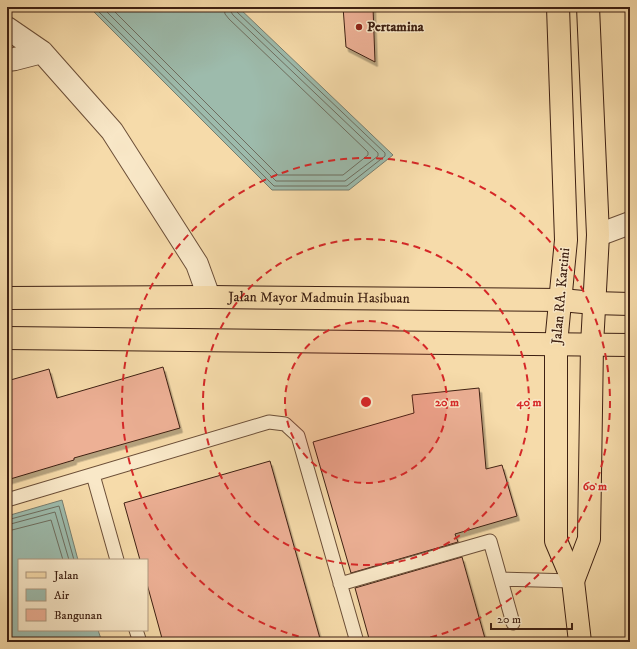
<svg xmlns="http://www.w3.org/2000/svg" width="637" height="649" viewBox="0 0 637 649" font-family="'IM FELL DW Pica',serif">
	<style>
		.water { fill: #9dbbac; stroke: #777d6e }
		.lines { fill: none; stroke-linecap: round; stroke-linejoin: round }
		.shore { stroke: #6e6e5f; stroke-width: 1 }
		.building { fill: #edb095; stroke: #3e2012; filter: url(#shadow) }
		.lane-casing { stroke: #6c4f38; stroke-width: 15 }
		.street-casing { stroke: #6c4f38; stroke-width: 24 }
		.primary-casing { stroke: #3e2012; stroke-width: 24 }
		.lane { stroke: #f9e8c8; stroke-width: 13 }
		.street { stroke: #f9e8c8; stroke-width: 22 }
		.primary { stroke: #f6dbaa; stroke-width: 22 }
		.ring { fill: none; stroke: #d62828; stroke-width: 2; stroke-dasharray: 7 5 }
		.poi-dot { fill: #8f2418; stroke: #f9e8c8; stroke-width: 1.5 }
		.labels { text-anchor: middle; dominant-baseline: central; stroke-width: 3; stroke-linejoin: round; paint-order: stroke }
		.poi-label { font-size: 14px; font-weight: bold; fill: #3e2012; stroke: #f9e8c8; text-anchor: start }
		.street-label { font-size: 14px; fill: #3e2012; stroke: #f9e8c8 }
		.centre { fill: #d62828; stroke: #f9e8c8; stroke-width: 2 }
		.ring-label { font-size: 12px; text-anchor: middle; font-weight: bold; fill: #d62828; stroke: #f9e8c8; stroke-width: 3; stroke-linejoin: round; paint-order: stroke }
	</style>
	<defs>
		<filter id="shadow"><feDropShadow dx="2.5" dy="4.5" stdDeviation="0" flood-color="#0004"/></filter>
	</defs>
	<rect width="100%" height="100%" fill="#f6dbaa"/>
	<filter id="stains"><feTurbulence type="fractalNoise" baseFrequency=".005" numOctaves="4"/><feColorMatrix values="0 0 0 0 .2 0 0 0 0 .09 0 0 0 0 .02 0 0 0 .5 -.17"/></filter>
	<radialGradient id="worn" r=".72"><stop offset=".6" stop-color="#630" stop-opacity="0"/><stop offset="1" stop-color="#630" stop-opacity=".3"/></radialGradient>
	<path class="water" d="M89,7H238L393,155L349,190H272Z
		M62,500L78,560H19V630H98L102,642H13L7,621V516Z"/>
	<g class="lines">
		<path class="shore" d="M94,7L274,186H347L385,156V153L237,12L235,7
			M102,7L276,181H345L378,156V153L233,15L231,12L230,7
			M110,7L278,175H343L368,155V152L229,19L225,14L224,7
			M7,520L59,506L74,560
			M7,525L55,512L69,560
			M7,531L12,530L51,520L63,560"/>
	</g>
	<path class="building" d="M343,7H373L375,62L346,47Z
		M163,367L180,428L74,458V460L7,480V381L49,369L57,398Z
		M479,388L486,469L502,465L517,516L455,534L458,542L351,573L313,442L414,413L412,395Z
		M270,461L321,642H163L147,584V560H140L124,503Z
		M462,557L486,642H370L355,588Z"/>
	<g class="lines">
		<g class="lane-casing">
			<path id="lane" d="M93,475L117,560
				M7,500L269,422L285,424L298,436L357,642
				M501,579L573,581
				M340,584L490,541L513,623
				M136,630L140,642"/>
		</g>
		<g class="street-casing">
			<path id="street" d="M7,28L42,52L112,131L197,264L209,297
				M7,60L15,59L42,52
				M598,235L630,223"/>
		</g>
		<g class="primary-casing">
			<g id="primary">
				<path d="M558,7L566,240L556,344V541L573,581L580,642"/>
				<path id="s1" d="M7,298L209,297L561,300L594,303L630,304"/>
				<path d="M7,338L630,345"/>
				<path d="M573,581L589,539L592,345L598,235L588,7"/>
			</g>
		</g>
		<use href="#lane" class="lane"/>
		<use href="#street" class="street"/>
		<use href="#primary" class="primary"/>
	</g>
	<circle cx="366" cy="402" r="81" fill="#d62828" fill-opacity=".12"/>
	<g class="ring">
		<circle cx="366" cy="402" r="81"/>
		<circle cx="366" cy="402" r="163"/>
		<path d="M322 642A244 244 0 1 1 410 642"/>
	</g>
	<circle class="poi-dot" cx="359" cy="27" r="4"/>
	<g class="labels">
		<g class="poi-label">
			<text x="367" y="27">Pertamina</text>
		</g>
		<g class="street-label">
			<text transform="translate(561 296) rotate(-85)">Jalan RA. Kartini</text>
			<text stroke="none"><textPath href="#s1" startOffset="312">Jalan Mayor Madmuin Hasibuan</textPath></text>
		</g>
	</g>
	<circle cx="366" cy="402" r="6" class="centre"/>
	<g class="ring-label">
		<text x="447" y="406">20 m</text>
		<text x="529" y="406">40 m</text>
		<text x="595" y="490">60 m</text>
	</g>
	<rect width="637" height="649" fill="none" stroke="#f6dbaa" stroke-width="24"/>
	<rect x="8" y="8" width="621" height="633" fill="none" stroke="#3e2012" stroke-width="2"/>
	<rect x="12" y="12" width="613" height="625" fill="none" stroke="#3e2012"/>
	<rect x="18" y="559" width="130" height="72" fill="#f9e8c8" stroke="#ae987f"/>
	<rect x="26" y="572" width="20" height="6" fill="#f6dbaa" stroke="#ae987f"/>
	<text x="54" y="579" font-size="12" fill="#3e2012">Jalan</text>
	<rect x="26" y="589" width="20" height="12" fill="#9dbbac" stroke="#ae987f"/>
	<text x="54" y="599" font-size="12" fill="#3e2012">Air</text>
	<rect x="26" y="609" width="20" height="12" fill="#edb095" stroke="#ae987f"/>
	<text x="54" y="619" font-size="12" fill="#3e2012">Bangunan</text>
	<path d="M491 623v6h81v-6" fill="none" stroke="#3e2012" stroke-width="2"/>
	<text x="497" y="623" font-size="12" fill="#3e2012" stroke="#f9e8c8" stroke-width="3" paint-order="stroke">20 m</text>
	<rect width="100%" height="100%" filter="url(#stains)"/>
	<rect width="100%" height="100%" fill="url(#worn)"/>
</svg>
